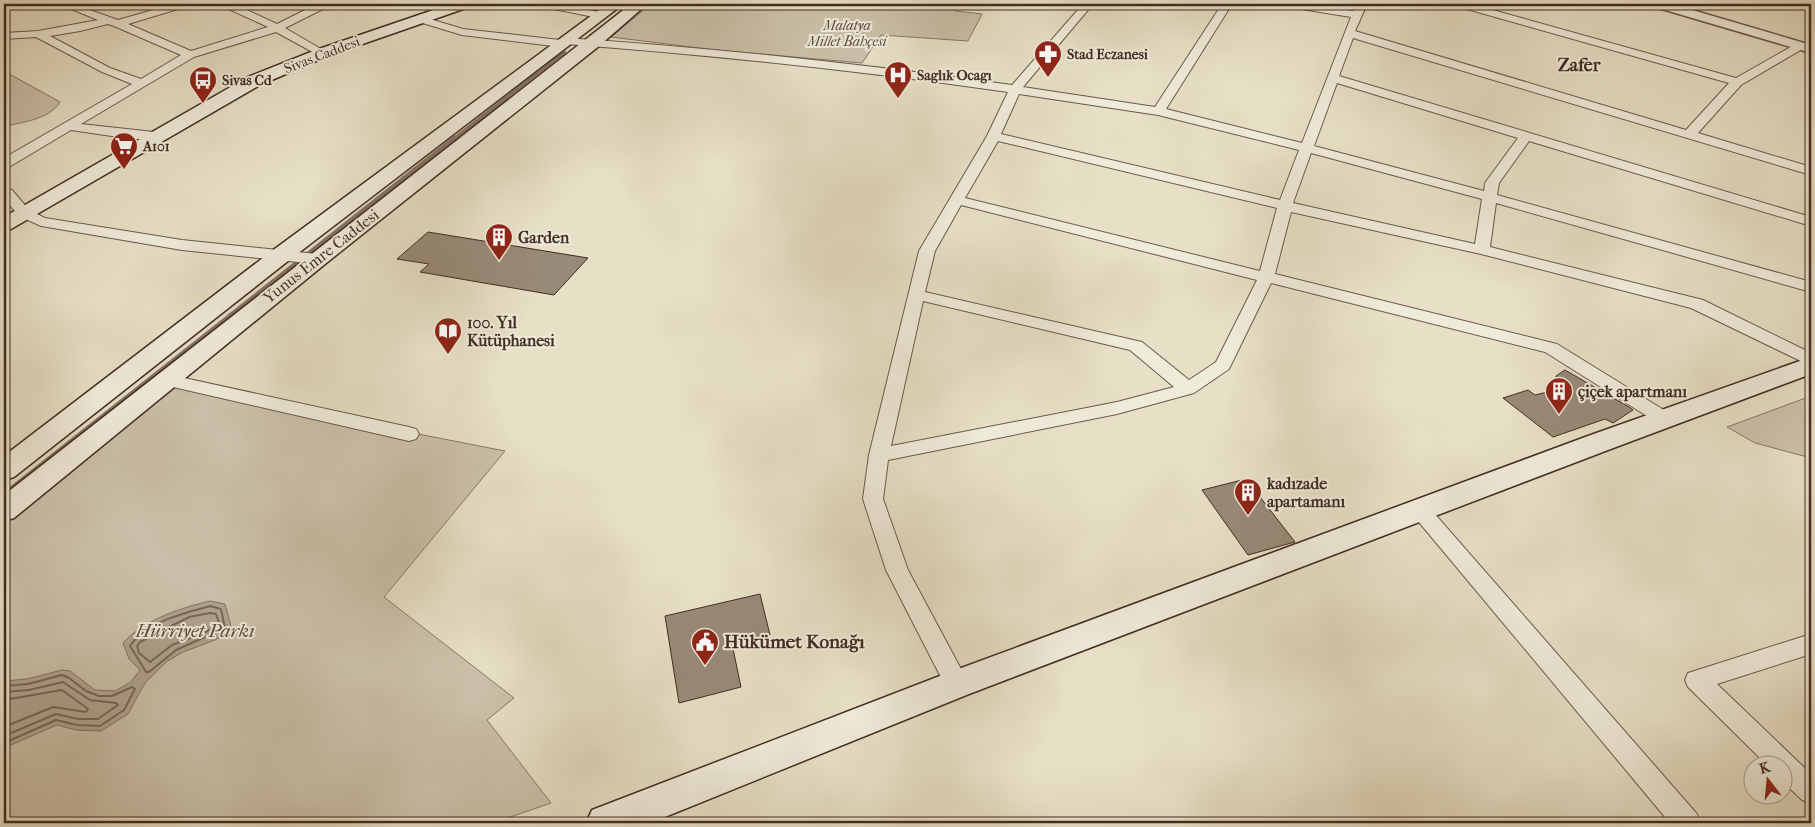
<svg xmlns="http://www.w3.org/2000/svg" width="1815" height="827" viewBox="0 0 1815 827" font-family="'IM FELL French Canon',serif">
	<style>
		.green { fill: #cbc1aa; stroke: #867666 }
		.water { fill: #afa38f; stroke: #837364 }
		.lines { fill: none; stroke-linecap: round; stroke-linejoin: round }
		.shore { stroke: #786859; stroke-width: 2 }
		.stream-far2 { stroke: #837364; stroke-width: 4 }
		.stream-far1 { stroke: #837364; stroke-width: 5 }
		.stream { stroke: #837364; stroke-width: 6 }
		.building { fill: #988a78; stroke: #422c23 }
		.minor-casing { stroke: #6b594c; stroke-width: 2 }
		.tertiary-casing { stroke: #6b594c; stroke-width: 3 }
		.secondary-casing { stroke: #422c23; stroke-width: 3 }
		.minor { fill: #efebda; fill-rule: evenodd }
		.tertiary { fill: #efebda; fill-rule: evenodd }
		.secondary { fill: #efebda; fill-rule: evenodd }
		.labels { text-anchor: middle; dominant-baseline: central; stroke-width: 4; stroke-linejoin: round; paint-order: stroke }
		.far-park-label { font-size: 14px; font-style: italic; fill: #5d4a3e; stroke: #efebda }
		.far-poi-label { font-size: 14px; font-weight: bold; fill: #422c23; stroke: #efebda; text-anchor: start }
		.far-street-label { font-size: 14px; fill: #422c23; stroke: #efebda }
		.poi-label { font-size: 16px; font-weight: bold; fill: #422c23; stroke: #efebda; text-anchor: start }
		.street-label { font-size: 16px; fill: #422c23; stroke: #efebda }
		.far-district-label { font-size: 18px; font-weight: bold; fill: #422c23; stroke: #efebda }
		.near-park-label { font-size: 19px; font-style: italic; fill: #5d4a3e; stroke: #efebda }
		.near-poi-label { font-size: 19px; font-weight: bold; fill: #422c23; stroke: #efebda; text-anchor: start }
	</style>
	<rect width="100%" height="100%" fill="#e7e0c6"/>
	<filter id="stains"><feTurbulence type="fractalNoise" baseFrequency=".004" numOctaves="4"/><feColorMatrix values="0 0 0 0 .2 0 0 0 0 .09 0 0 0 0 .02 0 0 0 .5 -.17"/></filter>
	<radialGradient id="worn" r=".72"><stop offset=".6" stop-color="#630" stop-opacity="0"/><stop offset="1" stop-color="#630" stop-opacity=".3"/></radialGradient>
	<path class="green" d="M651,4H959L955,11L982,14L968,41L881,35L862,63L715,50L611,37Z
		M4,71L60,102C50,119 21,123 4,126Z
		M172,386L505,451L384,597L514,698L487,720L551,803L493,823H4V523Z
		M1811,396V458L1755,443L1727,427Z"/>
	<path class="water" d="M210,601L225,604L232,630L215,640L183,652L166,662L145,683L128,714L101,731L76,730L57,725L4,748V681L27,679L62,670L70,671L95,690L115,691L131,682L140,670L129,659L123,643C144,620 180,608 210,601Z"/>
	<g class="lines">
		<path class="shore" d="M210,606L221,609L225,628L176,650L149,672H146L130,646C146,622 184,613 210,606Z
			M210,613L216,614L219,623L206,632L172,645L150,662L139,653L137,646L140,642L189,617Z
			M4,686L28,684L62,675L69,678L86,691L99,696H112L132,687L135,689L124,710L100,726L77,725L56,720L4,743
			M4,692L29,690L63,682L90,700L116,703L118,705L98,719H78L56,714L4,736
			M4,700L62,690L88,709L86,712L53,707L4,727"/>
		<path class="stream-far2" d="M454,139L564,52"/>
		<path class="stream-far1" d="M230,316L455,138"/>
		<path class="stream" d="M4,495L232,315"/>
	</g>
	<path class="building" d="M428,232L588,258L554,295L420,272L429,264L397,259Z
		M1565,370L1629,407L1633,410L1613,423L1605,419L1553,437L1503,398L1528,390L1535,395L1556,390V376Z
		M1246,479L1295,542L1248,555L1202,490Z
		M760,594L770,635L732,644L741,687L679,703L665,616Z"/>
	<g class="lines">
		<g class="minor-casing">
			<path id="minor" d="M59,4H73L118,20L174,4H189L188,6L128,24L191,51L268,27L222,6L221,4H234L277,24L317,4H330L329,6L285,28L328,53L326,55H318L276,32L194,57L81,124L163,133L165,136L163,139H132L71,130L9,167L4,168V158L132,84L102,72L36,37L4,39V33L38,31L98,20ZM108,24L114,26L181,55L141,79L110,68L50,36L80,31Z
				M539,4H558L599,12L604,15L599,18L544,7Z
				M1083,4H1093L1023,87L1155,107L1222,4H1232L1166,109L1302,143L1351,17L1289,7L1284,4H1307L1353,11L1357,4H1367L1355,31L1686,130L1729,83L1456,6L1455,4H1471L1736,78L1796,44H1804L1806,46L1804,48L1741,85L1698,133L1811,167V175L1353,38L1339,76L1811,217V226L1529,141L1499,183L1497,195L1811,282V292L1496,203L1490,247L1703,300L1811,353V366L1691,308L1481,254L1291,212L1275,274L1557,344L1672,415L1674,419L1672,423L1665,425L1658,423L1545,352L1271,283L1229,369L1194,393L1117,414L888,460L883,499L908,570L969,684L966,691L957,694L948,691L886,570L863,499L869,455L919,251L987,136L1008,92C861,71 714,55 566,44L561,47L462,35L416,21L415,19L420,16L463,29L560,40L565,38C715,48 863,64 1012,85ZM1337,83L1518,138L1485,183L1484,191L1314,146ZM1019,94L1158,115L1299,150L1280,200L1001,134ZM998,141L1277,208L1260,271L965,198ZM1311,153L1482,199L1475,244L1293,203ZM961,205L1257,280L1216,362L1189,380L1142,342L925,292L935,251ZM923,301L1130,350L1174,387L1117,402L891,446Z
				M4,188L12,190L29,210L45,218L182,240L317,254L323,256L325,259L323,262L317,264L182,250L41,226L19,216L4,198Z
				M166,374L409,427L416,429L419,434L416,439L409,441L160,384L157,380L160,376Z
				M1420,502L1427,505L1697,814L1700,823H1670L1413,515L1410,510L1413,505Z
				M1811,634V654L1717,684L1811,774V803L1802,800L1782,781V764H1766L1688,687L1685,680L1688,673Z"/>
		</g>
		<g class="tertiary-casing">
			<path id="tertiary" d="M1653,4H1672L1811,45V53L1655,7Z"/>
		</g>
		<g class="secondary-casing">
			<path id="secondary" d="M451,4H471L469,7L328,56L260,85L11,229L4,231V217L248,77L316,50Z
				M607,4H623L288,261L14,477L4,480V456L272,251Z
				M631,4H647L599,46L325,264L14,518L4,521V495Z
				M1811,357V374L1608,450L969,694L650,823H586L592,810L945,674L1588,436Z"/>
		</g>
		<use href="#minor" class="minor"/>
		<use href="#tertiary" class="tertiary"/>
		<use href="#secondary" class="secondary"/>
	</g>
	<defs>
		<g id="pharmacy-pin" transform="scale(1.4375)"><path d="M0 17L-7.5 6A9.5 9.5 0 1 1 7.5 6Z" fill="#8f2418" stroke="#efebda"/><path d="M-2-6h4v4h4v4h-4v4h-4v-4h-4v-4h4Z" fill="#fff"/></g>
		<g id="hospital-pin" transform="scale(1.4375)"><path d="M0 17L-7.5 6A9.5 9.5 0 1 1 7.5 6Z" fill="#8f2418" stroke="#efebda"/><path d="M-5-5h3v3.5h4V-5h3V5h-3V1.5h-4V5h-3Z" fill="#fff"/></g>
		<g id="bus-pin" transform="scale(1.4375)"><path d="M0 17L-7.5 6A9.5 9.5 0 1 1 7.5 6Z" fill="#8f2418" stroke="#efebda"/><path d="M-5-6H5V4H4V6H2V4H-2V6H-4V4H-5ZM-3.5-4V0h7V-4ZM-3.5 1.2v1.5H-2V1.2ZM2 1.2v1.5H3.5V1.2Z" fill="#fff"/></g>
		<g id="supermarket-pin" transform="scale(1.4375)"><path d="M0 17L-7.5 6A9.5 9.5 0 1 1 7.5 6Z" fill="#8f2418" stroke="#efebda"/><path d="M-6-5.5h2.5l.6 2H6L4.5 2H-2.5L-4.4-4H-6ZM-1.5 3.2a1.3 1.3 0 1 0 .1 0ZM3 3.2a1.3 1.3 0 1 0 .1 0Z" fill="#fff"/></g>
		<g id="building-pin" transform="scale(1.4375)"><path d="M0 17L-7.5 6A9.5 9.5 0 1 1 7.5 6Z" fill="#8f2418" stroke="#efebda"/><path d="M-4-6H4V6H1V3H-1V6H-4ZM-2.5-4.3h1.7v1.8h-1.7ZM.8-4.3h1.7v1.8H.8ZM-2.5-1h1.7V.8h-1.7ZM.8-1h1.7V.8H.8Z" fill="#fff"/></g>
		<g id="library-pin" transform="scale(1.4375)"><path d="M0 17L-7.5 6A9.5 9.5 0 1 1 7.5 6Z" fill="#8f2418" stroke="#efebda"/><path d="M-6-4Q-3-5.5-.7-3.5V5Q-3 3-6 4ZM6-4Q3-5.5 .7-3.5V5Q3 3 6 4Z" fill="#fff"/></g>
		<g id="civic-pin" transform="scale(1.4375)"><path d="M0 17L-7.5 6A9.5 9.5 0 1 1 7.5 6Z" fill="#8f2418" stroke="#efebda"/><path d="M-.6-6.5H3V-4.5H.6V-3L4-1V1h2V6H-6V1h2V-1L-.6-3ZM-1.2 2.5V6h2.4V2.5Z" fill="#fff"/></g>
	</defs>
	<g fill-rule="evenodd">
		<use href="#pharmacy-pin" x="1048" y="54"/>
		<use href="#hospital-pin" x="898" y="75"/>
		<use href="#bus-pin" x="203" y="80"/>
		<use href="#supermarket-pin" x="124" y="146"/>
		<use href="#building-pin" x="499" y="237"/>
		<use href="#library-pin" x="448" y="331"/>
		<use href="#building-pin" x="1559" y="391"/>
		<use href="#building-pin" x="1248" y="492"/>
		<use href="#civic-pin" x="705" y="642"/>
	</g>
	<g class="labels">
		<g class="far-park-label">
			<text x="847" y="25">Malatya<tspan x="847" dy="16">Millet Bahçesi</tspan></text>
		</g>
		<g class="far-poi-label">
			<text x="1067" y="54">Stad Eczanesi</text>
			<text x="917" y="75">Saglık Ocagı</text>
			<text x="222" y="80">Sivas Cd</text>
			<text x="143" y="146">A101</text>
		</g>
		<g class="far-street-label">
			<text transform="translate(322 55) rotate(-21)">Sivas Caddesi</text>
		</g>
		<g class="poi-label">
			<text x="518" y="237">Garden</text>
			<text x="467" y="322">100. Yıl<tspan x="467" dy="18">Kütüphanesi</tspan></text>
			<text x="1578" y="391">çiçek apartmanı</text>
			<text x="1267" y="483">kadızade<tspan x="1267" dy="18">apartamanı</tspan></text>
		</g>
		<g class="street-label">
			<text transform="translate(321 256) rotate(-38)">Yunus Emre Caddesi</text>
		</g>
		<g class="far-district-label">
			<text x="1579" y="65">Zafer</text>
		</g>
		<g class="near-park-label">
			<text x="195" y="631">Hürriyet Parkı</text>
		</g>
		<g class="near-poi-label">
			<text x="724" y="642">Hükümet Konağı</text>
		</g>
	</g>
	<rect width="1815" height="827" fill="none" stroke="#e7e0c6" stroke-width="20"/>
	<rect x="5" y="5" width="1805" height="817" fill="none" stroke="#422c23" stroke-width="2.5"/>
	<rect x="10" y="10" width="1795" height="807" fill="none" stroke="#422c23"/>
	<g transform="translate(1768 780) rotate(344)"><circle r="24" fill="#efebda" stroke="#aa9f91"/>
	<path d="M0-4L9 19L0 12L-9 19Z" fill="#8f2418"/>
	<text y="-8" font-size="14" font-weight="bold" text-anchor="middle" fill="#422c23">K</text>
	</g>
	<rect width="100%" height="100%" filter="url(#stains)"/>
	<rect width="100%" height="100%" fill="url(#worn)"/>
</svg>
